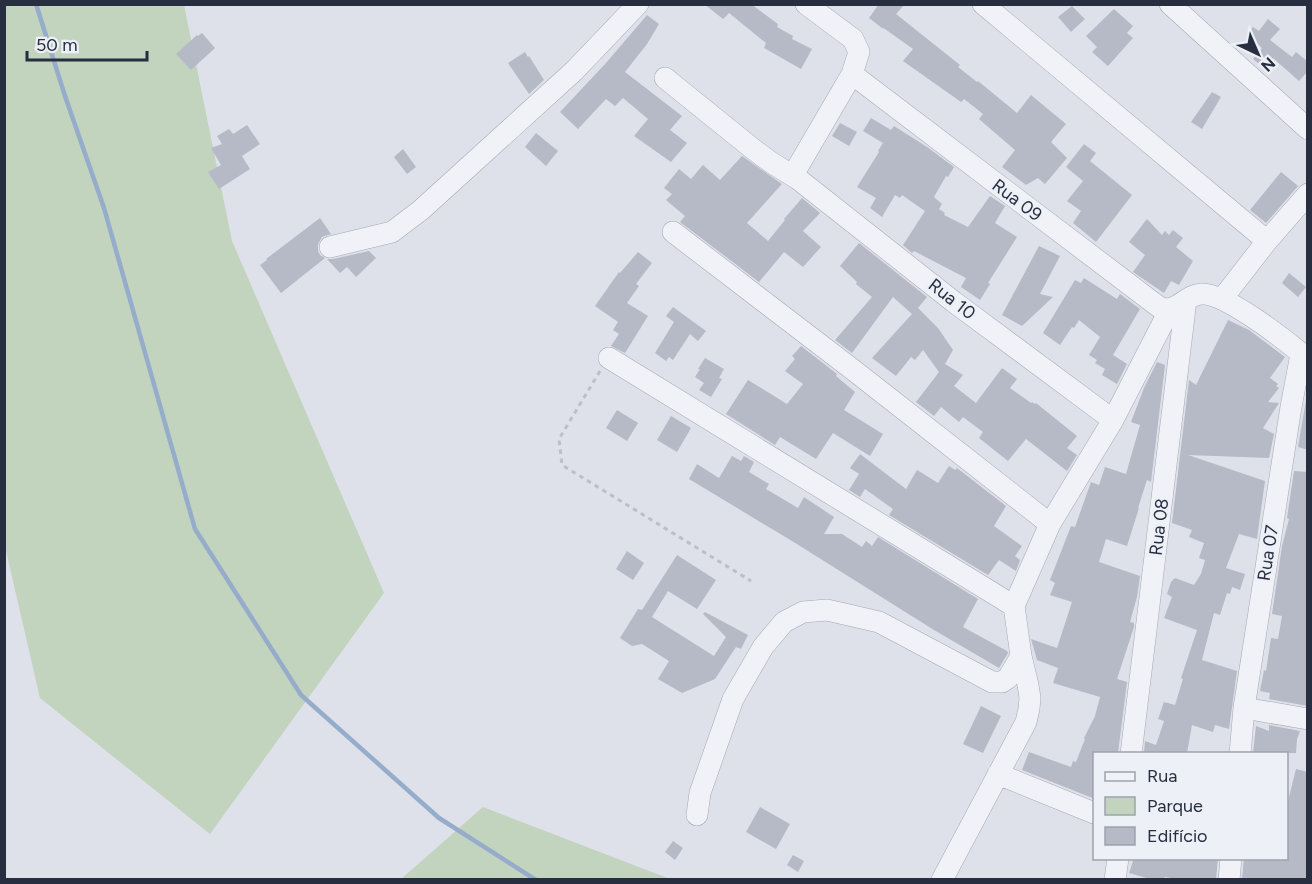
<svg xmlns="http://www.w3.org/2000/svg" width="1312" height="884" viewBox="0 0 1312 884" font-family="Figtree,sans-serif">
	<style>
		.green { fill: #c2d3be }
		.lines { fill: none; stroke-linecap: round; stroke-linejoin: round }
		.stream { stroke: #96accb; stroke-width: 4.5 }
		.building { fill: #b5bac6 }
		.minor-casing { stroke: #a3a8b3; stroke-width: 22 }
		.path { stroke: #bcbfc7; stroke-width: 3; stroke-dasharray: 4.5 4.5; stroke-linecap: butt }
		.minor { stroke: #f1f2f7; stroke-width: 21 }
		.labels { text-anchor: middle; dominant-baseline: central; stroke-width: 6; stroke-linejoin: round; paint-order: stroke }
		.street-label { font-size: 18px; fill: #262e40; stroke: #edf0f6 }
	</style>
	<rect width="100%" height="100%" fill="#dee1e9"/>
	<path class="green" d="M4,5H184L232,241L384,593L210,834L40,698L4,542Z
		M483,807L670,879H401Z"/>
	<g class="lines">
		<path class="stream" d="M36,4L65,96L104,208L195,529L301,695L439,818L536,880"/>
	</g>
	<path class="building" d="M704,4H751L778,24L777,27L793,36L792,39L812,49L801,69L764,48L766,43L729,13L723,19Z
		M879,4H905L896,14L960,65L958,67L977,82L978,81L1017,113L1031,95L1066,124L1051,142L1067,158L1045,184L1038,178L1026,185L1002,167L1015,150L979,119L983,114L964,99L961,102L903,61L913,49L885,29L882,28L869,18Z
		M1072,6L1085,19L1071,32L1058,17Z
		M1114,9L1133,26L1127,33L1133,38L1108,66L1092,52L1097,47L1086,36Z
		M647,15L659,24L647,44L625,72L682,116L670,130L687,143L671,162L634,136L648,119L623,98L615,106L606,99L578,129L560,112L606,63Z
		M1268,19L1280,29L1270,40L1292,57L1296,52L1308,62V71L1299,81L1273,58L1264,68L1253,59L1262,48L1247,34L1253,27L1259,31Z
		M202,33L215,48L191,70L176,54L197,35L198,36Z
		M525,52L528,57L529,56L544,80L529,94L508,63Z
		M1212,92L1221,97L1202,129L1191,122Z
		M871,118L891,130L894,126L927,147L954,167L948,177L946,176L934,197L942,204L939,209L945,213L944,215L968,227L990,196L1005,206L995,223L1017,237L988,283L990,284L980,300L961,287L966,278L914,251L912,253L903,245L925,211L902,195L900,198L895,195L882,217L870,208L876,198L857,187L879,152L878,151L883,143L863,131Z
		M840,123L857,132L849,146L832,136Z
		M247,125L260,144L242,156L250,169L219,189L208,172L221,165L211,148L222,144L217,136L229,129L233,134Z
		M536,133L558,151L546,166L525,147Z
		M1084,144L1096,153L1090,161L1132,195L1096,242L1073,223L1081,211L1067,201L1083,181L1066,167Z
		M403,149L416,167L407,174L394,157Z
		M742,156L782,184L747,223L768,241L785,220L784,219L802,198L820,213L803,231L821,247L803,267L784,252L759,282L680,222L685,216L666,200L672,194L664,188L679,169L691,179L703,165L720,180Z
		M1281,172L1298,186L1266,223L1250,210Z
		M320,218L331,234L322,237L318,244V251L320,255L325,258L281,293L260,265L267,260L266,259Z
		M1147,219L1162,235L1165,231L1169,235L1173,230L1183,238L1176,247L1193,261L1179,285L1171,281L1164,293L1133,272L1145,255L1129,242Z
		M859,243L927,297L918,308L938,328L953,350L945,364L963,375L954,386L976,403L1002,368L1017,379L1010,388L1031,403L1032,402L1035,404L1036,403L1077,436L1067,448L1077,455L1067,471L1026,439L1008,461L979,438L983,432L963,417L959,422L941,407L934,416L916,402L939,372L923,350L915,360L911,357L896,376L872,358L912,314L893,297L852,353L835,340L872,297L856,284L857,282L840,266Z
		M1039,246L1060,256L1040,294L1053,297L1022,326L1002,315Z
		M369,251L376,258L356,277L347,267L340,273L327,259H333Z
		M638,252L652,263L636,284L639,286L627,303L648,316L625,353L611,346L619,334L613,330L618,322L595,306L619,272L620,273Z
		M1289,273L1306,287L1298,297L1282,283Z
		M1084,278L1117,299L1120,294L1140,309L1113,355L1127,364L1117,384L1102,375L1105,369L1095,363L1097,360L1089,355L1100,337L1079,320L1074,328L1072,327L1060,345L1043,333L1075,280L1081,283Z
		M673,307L706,331L698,341L690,334L673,360L669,357L666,361L655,353L674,322L666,316Z
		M1228,320L1249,330L1285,357L1270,378L1278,384L1276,386L1279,388L1268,402L1279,403L1263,428L1274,434L1269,458L1188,455L1265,481L1257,539L1239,534L1226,568L1245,574L1240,590L1232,587L1230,594L1227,593L1220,615L1214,613L1202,660L1237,671L1229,729L1215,725L1213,732L1192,725L1187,753H1144L1145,741L1156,745L1164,721L1158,719L1164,702L1175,705L1183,679L1181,678L1197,630L1164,618L1172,597L1167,594L1171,582L1175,578L1194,585L1201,574L1205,560L1199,558L1204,543L1189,537L1192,530L1172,523L1189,380L1196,385Z
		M801,346L837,374L836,376L855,392L844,410L883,434L870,456L833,433L816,459L780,437L775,445L726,414L748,380L787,404L803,384L785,371L795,359L792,356Z
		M705,358L724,369L719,378L722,379L711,397L699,390L704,383L695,377L700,369H698Z
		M1157,362L1165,365L1151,482L1147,480L1138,508H1139L1127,546L1106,539L1099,562L1140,576L1137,597L1130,622L1134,623V627L1117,679L1127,682L1118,753H1095V799L1022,770L1029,752L1071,767L1073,761L1076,762L1085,739L1084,738L1095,716L1100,697L1053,683L1058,668L1037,660L1031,639L1057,648L1072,602L1050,595L1055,583L1050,580L1071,526L1075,527L1091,482L1099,485L1105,467L1126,474L1140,425L1131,422L1144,388Z
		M1308,388V450L1298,447Z
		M617,410L638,423L627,441L606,428Z
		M671,416L691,428L677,452L657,440Z
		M860,454L906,489L917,470L938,483L949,466L955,470L957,468L1006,506L994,526L1022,546L1015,556L1020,560L1016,571L999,560L988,575L889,515L893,509L865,489L860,497L849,490L859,474L850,468Z
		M732,456L741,461L744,456L754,462L749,472L769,484L766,489L798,508L804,497L834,517L824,534H842L862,547L866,541L872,546L878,537L978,599L963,627L1007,651L1008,653L999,668L934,630L792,541L689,479L697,464L719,478Z
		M1294,471L1308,472V706L1269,699L1270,693L1260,691L1264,670L1266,671L1271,638L1278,639L1282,616L1272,614L1282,546L1289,519L1287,518Z
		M627,551L644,563L633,580L616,569Z
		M677,555L716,580L697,609L668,591L652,617L714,656L726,637L703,614L705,612L748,635L741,649L736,647L715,679L682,693L658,679L669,661L642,644L632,646L620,638L638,609L642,610Z
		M981,706L1001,716L983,753L963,744Z
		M1269,725L1300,731L1297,739L1296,753H1253L1256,726L1269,731Z
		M1296,769L1308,772V879H1242L1244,858H1287V805Z
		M760,807L790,824L776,849L746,832Z
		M673,841L683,848L675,860L665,852Z
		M793,855L804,861L798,872L787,865Z
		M1134,858H1218L1216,879H1176L1165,877L1164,879H1150L1129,873Z"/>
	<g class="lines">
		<g class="minor-casing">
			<path id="minor" d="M983,4L1267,241
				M1170,4L1308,129
				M852,74L1159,307C1176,315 1185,295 1201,294C1225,292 1288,342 1308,359
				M665,78L753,149L772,163L798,179L954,302L1113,420
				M793,175L852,74L859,52L853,39L806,4
				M673,232L852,369L1050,524
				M330,247L392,232L421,210L574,71L638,4
				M1222,299L1267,241L1308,194
				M609,358L1014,606
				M1244,708L1308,719
				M1131,754L1186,300
				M1240,754L1244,708L1291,407L1301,354
				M998,774L1094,813
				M697,815L700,793L733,699L763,647L784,622L803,612L827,610L879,622L992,682H1002L1008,678L1021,656
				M942,880L1026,722L1029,709L1030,698L1028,685L1021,656L1014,606L1050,524L1113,420L1170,309
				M1115,880L1118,858
				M1229,880L1231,858"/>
		</g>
		<path class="path" d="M600,371L559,439L562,465L751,581"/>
		<use href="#minor" class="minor"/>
	</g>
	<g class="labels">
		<g class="street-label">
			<text transform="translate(1017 200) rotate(37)">Rua 09</text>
			<text transform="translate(952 299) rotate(38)">Rua 10</text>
			<text transform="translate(1159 527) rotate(-83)">Rua 08</text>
			<text transform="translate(1268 553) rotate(-81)">Rua 07</text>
		</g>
	</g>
	<rect width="1312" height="884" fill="none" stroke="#262e40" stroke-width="12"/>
	<rect x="1093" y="752" width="195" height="108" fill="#edf0f6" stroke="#9da2ad" stroke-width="1.5"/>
	<rect x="1105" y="772" width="30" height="9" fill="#f1f2f7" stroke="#9da2ad" stroke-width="1.5"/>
	<text x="1147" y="782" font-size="18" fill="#262e40">Rua</text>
	<rect x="1105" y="797" width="30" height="18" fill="#c2d3be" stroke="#9da2ad" stroke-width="1.5"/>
	<text x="1147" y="812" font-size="18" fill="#262e40">Parque</text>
	<rect x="1105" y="827" width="30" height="18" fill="#b5bac6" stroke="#9da2ad" stroke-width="1.5"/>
	<text x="1147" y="842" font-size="18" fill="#262e40">Edifício</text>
	<g transform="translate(1258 54) rotate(136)" stroke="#edf0f6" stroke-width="4.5" paint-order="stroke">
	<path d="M0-4.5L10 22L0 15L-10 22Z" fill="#262e40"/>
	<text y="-9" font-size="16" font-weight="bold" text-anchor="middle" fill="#262e40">N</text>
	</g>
	<path d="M27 51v9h120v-9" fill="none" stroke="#262e40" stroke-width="3"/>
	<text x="36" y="51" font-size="18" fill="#262e40" stroke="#edf0f6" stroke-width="4.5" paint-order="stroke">50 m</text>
</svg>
